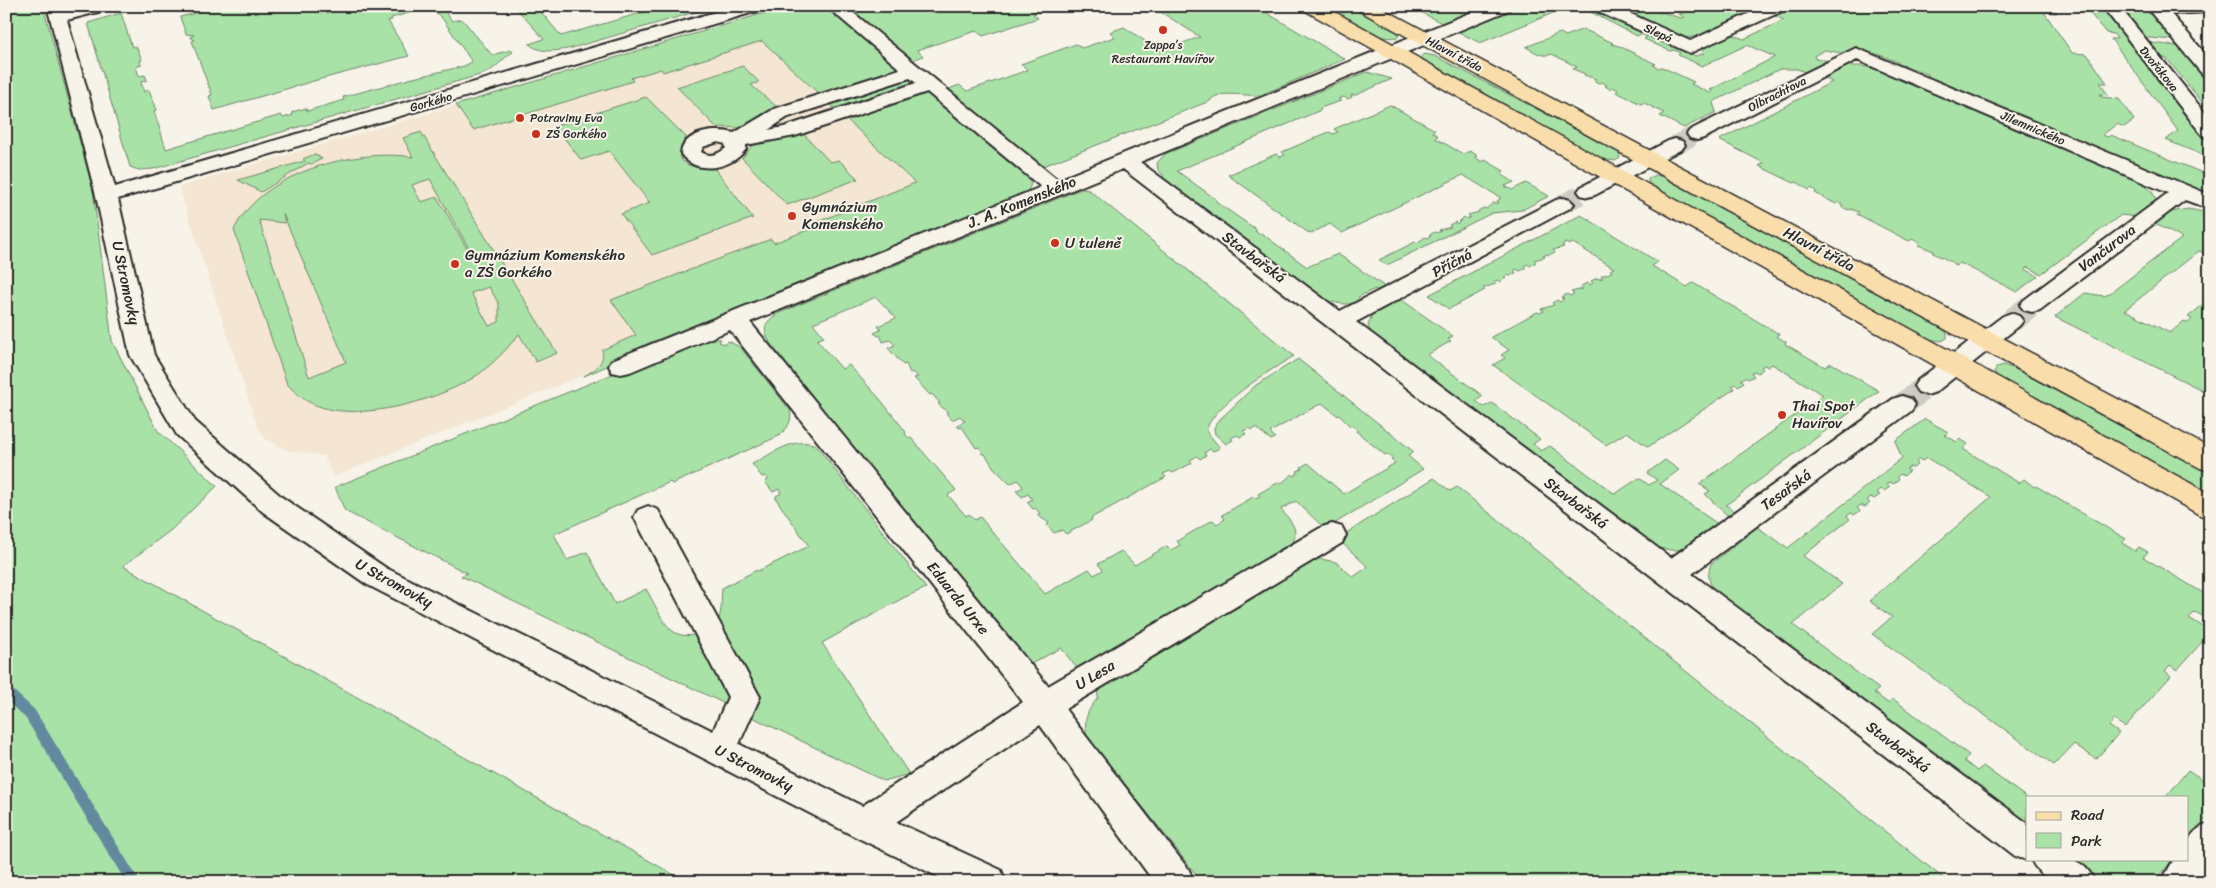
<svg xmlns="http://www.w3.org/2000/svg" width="2216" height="888" viewBox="0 0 2216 888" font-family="Sriracha,sans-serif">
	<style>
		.built { fill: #f4e6d2 }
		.green { fill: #a9e2a7; stroke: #6a8669; fill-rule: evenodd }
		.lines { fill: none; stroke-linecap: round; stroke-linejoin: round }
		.stream { stroke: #64899e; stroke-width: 12 }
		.street-tunnel-far1 { stroke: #cecbc2; stroke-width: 19; stroke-dasharray: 19 9; stroke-linecap: butt }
		.street-tunnel { stroke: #cecbc2; stroke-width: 24; stroke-dasharray: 24 12; stroke-linecap: butt }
		.street-casing { stroke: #2b2b2b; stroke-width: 4 }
		.primary-casing { stroke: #2b2b2b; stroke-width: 3 }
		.street { fill: #f7f3e8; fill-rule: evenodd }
		.primary { fill: #f9deab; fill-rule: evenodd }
		.poi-dot { fill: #c8321e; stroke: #f7f3e8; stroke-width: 2 }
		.labels { text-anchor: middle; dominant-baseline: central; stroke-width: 4; stroke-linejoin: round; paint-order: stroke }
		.far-street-label { font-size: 12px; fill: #2b2b2b; stroke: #f7f3e8 }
		.far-poi-label { font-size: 12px; fill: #2b2b2b; stroke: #f7f3e8; text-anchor: start }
		.street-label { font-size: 15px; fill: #2b2b2b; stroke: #f7f3e8 }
		.poi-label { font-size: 15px; fill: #2b2b2b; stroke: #f7f3e8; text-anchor: start }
	</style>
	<rect width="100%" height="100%" fill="#f7f3e8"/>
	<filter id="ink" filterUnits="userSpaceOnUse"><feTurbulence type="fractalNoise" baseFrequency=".02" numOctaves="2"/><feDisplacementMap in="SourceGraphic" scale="10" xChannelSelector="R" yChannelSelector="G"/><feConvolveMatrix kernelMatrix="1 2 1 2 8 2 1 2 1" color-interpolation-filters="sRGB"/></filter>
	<g filter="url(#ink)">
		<path class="built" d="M762,41L915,184L807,225L810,229L774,243L770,239L612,300L636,335L603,354L600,363L591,372L333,477L324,456L290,451L265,439L258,428L179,187L456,105L473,130L633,80L631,78L661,69L663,72Z"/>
		<path class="green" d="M6,6H43L93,190L112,341L158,431L217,486L171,530L123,566L687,882H6Z
			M224,6H441L452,21L462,19L492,55L511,50L513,52C501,59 497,69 483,74L153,169L139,170L130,167L88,23L121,13L132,47L136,46L142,60L140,61L141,65L136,67L139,76L145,75L147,80L141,82L144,92L149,90L157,110L154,111L166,149L281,115L283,118L293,115L292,112L306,108L307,111L344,100L343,97L409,79L464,66L472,62L442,18L430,7L391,18L392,20L388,21L409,56L317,80L214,110L209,96L212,95L192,41L195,40L190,37L194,35L186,34L180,17Z
			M514,6H536L561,36L665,6H716L572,48C558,51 541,54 529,44L544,39Z
			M788,6H1057L1033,14L1038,18L983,36L976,31L917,50L923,56L913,60L949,89L959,85L967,91L1028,70L1021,64L1076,44L1082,48L1115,37L1110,32L1124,27L1160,51L1200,37L1153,7L1156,6H1252L1263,12H1265L1345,59L1261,95C1247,97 1217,89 1210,101L1025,173L1031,184L1026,195L968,219L965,217L644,345L646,349L584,376C595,370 605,363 602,350L636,335L611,300L771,239L774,243L810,229L807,226L915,183L762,41L663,72L661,69L631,78L633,81L473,130L456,105Z
			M1322,6H1349L1399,33L1398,37C1374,42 1343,18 1322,6Z
			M1409,6H1570L1480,43Z
			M1579,6H1591L1696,56L1705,53L1700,47L1728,33L1744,39L1784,20L1770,14L1786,6H2052L2057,13L2044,12L2072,53L2087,54L2107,83H2100L2108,95L2099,94L2101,97L2119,99L2134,120L2124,127L2117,124L2102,135L2108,137L2111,135L2210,176V194L2178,189L2175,179L1928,82V74L1903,65L1902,71L1899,69L1898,62L1874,53V59L1825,50L1815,55L1814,58L1830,61L1808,73L1797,69H1780L1715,101L1713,103L1716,112L1684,128L1660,116L1664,113L1644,103L1641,104L1616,92L1618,90L1613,87L1610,89L1605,86L1607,85L1602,82L1599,83L1594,81L1596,79L1584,75L1585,74L1573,69L1577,67L1552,54C1543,58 1535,52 1526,47L1560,33L1566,36L1583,29L1613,43L1611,44L1619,46L1656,64L1653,65L1658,68L1662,67L1694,82L1691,84L1710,93L1713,91L1710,90L1775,57L1747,45L1702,66L1678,55L1680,53L1674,50L1670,51L1644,39L1647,37L1641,34L1637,36Z
			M1605,6H1650L1659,13L1662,12L1680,18L1684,17L1679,14L1696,9L1694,8L1697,6H1764L1701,36L1683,38Z
			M2084,6H2102L2207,141L2210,142V158L2166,140L2178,131L2111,39H2117L2114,34L2106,33Z
			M2118,6H2147L2173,37V40L2139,37Z
			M2144,42L2177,46L2183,49L2210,81V112L2167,59L2153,54Z
			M1425,54L1435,56L1619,152L1620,158L1615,161L1602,159L1423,60L1421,57Z
			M743,66L759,82L751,85L777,107L742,128L716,127L677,87Z
			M1846,66H1862L1886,72L2137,180L2152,191L2156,201L2137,217L2121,215L2041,274L2028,267L2025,269L2038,276L2017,292L1960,263L1955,266L1952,262L1933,253L1934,251L1918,245L1920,243L1912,239L1909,241L1857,214L1859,212L1851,209L1849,210L1841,207L1843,205L1838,202L1836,204L1815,193L1816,191L1811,188L1809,190L1797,182L1794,183L1759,166L1764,163L1719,140L1832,82L1823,77Z
			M1367,72L1392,79L1356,95H1351L1352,97L1348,99L1344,97L1338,99L1341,101L1320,108L1321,110L1177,171L1217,200L1216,202L1257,230L1255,231L1259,234L1261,233L1307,267L1338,254L1388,289L1381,293L1375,289L1358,297L1364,302C1349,306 1335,304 1321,298L1161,178L1164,176L1158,170L1157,163L1165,154Z
			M646,97L686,137C684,143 678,150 680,157C684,168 704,169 714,168L753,218L652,255L621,214L650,203L609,151L581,160L555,126Z
			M1390,105L1435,130L1432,132L1438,136L1435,138L1463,154L1470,151L1478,156L1475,157L1482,162L1485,160L1504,171L1501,174L1514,182L1505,186L1512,190L1526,183L1549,196L1522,210L1492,213L1387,265L1379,260L1415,242L1417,243L1425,237L1427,238L1431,236L1429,235L1435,232L1437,233L1441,231L1439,230L1451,227L1449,225L1455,222L1457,224L1464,217L1467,219L1470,217L1468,215L1479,212L1478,211L1484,208L1486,209L1493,203H1499L1497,201L1501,198L1463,175L1342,233L1330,224L1310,234L1228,175L1276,154L1280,157L1285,155L1282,152L1329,132L1333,134L1338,132L1334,129Z
			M421,132L557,353L536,362L519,334C507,349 495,362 479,374C440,401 347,428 304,399C298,395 292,389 287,384L234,230C261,172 356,148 413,157L403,138ZM430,179L472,254L471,255L437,197L421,202L412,185ZM283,214L346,362L309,377L259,220L285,223ZM489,287L499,304V322L489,326L471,293Z
			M802,132L830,162L839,160L858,179L787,205L742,158L754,144Z
			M315,154L322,159L311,164L308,163L261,192L238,180L305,161L303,159Z
			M1656,175L1664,177L1939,326L1947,333V338L1942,341L1927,339L1649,185L1648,179Z
			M1081,189L1089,190L1294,356C1275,367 1205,410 1207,432L1220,448L1213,451L1210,449L1204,453L1206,455L1200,459L1197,456L1190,460L1192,463L1173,473L1170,471L1163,474L1166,477L1091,518L1092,520L1066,534L1062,530L1054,533L1047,525L1049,523L1037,515L1040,513L1035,508L1033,509L1027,502L1032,499L1028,494L1022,497L1016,491L1023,487L1018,480L1010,484L994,468L985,454L981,453L983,452L979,447L976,448L962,427L959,428L957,425L965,421L960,416L952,420L946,413L948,412L938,404L940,403L932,394L930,395L914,378L918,377L912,372L910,373L906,364L903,365L888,348L895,345L890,340L883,342L880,335L878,336L874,333L881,330L878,326L896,318L876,297L813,323L824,337L817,340L842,369L849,365L880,399L906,432L905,434L909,438H911L956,490L948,495L966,516L969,514L975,520L980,517L1045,594L1089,569L1094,575L1103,570L1098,564L1121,551L1135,565L1167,546L1171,550L1180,545L1177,541L1213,520L1217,524L1225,519L1222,515L1253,497L1255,498L1260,496L1258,494L1279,482L1282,483L1292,474L1294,476L1298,473L1297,471L1302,469L1301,467L1308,463L1344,494L1395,463L1391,460L1393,459L1387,454L1385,455L1356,431L1358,430L1352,425L1350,426L1339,415L1338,416L1322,403L1270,432L1275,438L1271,440L1256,428L1252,430L1250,428L1243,431L1246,434L1240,437L1237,435L1231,438L1233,440L1226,444L1215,434L1214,428L1217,422L1256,385L1298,359L1414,452L1408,456L1423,469L1329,527H1323L1296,501L1281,509C1290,521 1300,528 1292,544L1084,673L1076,667L1061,648L1029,665L1025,661L770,343C762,328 764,322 779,313Z
			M2188,209L2210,213V255L2199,251L2125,310L2170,333L2184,321L2188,323L2192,319L2188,317L2210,299V394L2055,317L2085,293L2104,296L2109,294L2182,238L2155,224L2171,212Z
			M1581,215L1658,262L1652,266L1687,287L1693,283L1779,334L1776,336L1786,342L1785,344L1825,367L1831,363L1879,391L1726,505L1739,514L1731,519L1705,494L1710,491L1699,484L1823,395L1772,364L1768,367L1764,365L1761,367L1763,369L1758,373L1755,371L1751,373L1754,376L1748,379L1745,377L1741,380L1744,382L1738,386L1735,384L1732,386L1734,389L1648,447L1627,432L1606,445L1493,365L1505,358L1501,355L1509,350L1491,337L1537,312L1540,313L1544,311L1541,309L1554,305L1552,303L1557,300L1560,302L1564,299L1561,298L1567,294L1570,296L1574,294L1571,292L1583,289L1581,286L1587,283L1590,285L1593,283L1591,281L1597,278L1599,279L1603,278L1601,276L1612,272L1610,270L1614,268L1573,243L1569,245L1566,243L1562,245L1564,247L1553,250L1555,252L1549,255L1547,254L1543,256L1545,257L1534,260L1536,262L1530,266L1527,264L1524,266L1526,268L1520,271L1517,269L1514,271L1516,273L1510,276L1507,275L1504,277L1506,278L1500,282L1497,280L1494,282L1496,284L1483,288L1485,290L1449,309L1429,295Z
			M1399,298L1453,336L1448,339L1451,341L1427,355L1483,396L1476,401L1484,407L1492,403L1540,439L1533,444L1541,451L1550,446L1615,494L1639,478L1649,485L1657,480L1647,473L1665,460L1679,470L1660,484L1722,527C1693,546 1684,558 1648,544L1373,336L1368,326L1372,314Z
			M706,339H721L719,342L725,344L728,341L740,347L790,410C793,421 787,429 779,436L672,484L670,482L554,534L567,560L587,552L615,604L646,589C653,600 663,625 674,632C688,641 716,632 720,615C722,607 721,596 722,588L757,570L758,571L809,546L776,499V496L781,493L779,489L773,492L765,482L768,480L766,476L762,477L752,464C772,454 794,436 816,445L926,588L905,597L822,643L909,774L884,781L461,576L467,573L345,511L335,487L652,358Z
			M2004,365L2017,370L2210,474V496L2003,381L1994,372L1997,367Z
			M1925,419L1948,432L1945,435L1957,442L1960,439L1968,444L1963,449L2019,483L2024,479L2034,487L2036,486L2126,539L2122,543L2135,551L2139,547L2148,552L2143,557L2210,597V620L2195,612L2189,618L2210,631V633L2177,670L2170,665L2165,671L2171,676L2125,727L2114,720L2109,726L2119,733L2096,759L2074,744L2054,765L1872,634L1892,617L1869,601L1991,497L1927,458L1922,461L1919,459L1916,462L1918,464L1913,468L1910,467L1906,469L1909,471L1904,476L1900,474L1897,477L1899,479L1894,484L1890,482L1887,485L1890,487L1884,491L1881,489L1877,493L1880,495L1874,499L1871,497L1867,500L1870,503L1865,507L1861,505L1857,508L1860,511L1854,515L1851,513L1847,516L1850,519L1803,556L1842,584L1793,625L1879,689L1874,693L1888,703L1893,699L1969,755L1964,761L1977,771L1983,766L2027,798V831L1725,604C1714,592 1704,580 1711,564L1757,527L1788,548L1902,458L1895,441Z
			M1434,478L1450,491L1457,487L1948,882H1202L1087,736C1083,721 1087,710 1098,698L1097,688L1315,558L1336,562L1353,577L1368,567L1340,541V537Z
			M2188,770L2203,780L2210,772V814L2187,842V797H2166Z
			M2064,859H2173L2155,882H2102Z"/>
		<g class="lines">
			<path class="stream" d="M6,692L30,714L133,882"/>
			<path class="street-tunnel-far1" d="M1675,145L1697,134
				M1563,204L1588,191"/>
			<path class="street-tunnel" d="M2011,321L2032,305
				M1902,405L1927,386"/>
			<g class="street-casing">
				<path id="street" d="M47,6H64L65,10L79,6H108L106,10L67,20L115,187L736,6H763L761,10L118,199L154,355L195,421L283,498L386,568L713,731L728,697L634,517L638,510L648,506L658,510L760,697L739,744L862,806L1023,702L730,330L630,372L621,374L612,372L609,366L612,360L1041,187L927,92L795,136L746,145V149C732,169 696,176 681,154C683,131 716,128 734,133L774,109L900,69L826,6H845L1058,180L1487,6H1511L1509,10L1140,162L1340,311L1556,200L1563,198L1570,200L1574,204L1570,208L1356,322L1671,558L1893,399L1902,396L1911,399L1915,405L1911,411L1692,574L2027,823V859H2030L2027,860L2015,856L1123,169L750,322L1048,686L1322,527L1332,524L1342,527L1346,535L1342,543L1065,709L1189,870L1194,882H1154L1040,725L896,822L1001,870L1006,882H949L852,835L366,584L263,512L177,435L130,355L96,196ZM910,78L916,83L784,127L768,130L788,117ZM718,142L725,144L726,148C718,154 710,158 701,152L703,147Z
					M1592,6H1614L1690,41L1765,6H1787L1785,10L1690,53L1594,10Z
					M2102,6H2119L2210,119V138L2203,136Z
					M2152,6H2210V12L2171,14L2210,59V76L2203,75L2152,14L2149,10Z
					M1856,48L2210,195V209L2185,200L2040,310L2032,312L2024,310L2020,305L2024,300L2168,193L1857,60L1704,138L1697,140L1690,138L1687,134L1690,130Z
					M1675,139L1682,141L1685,145L1682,149L1595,195L1588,197L1581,195L1578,191L1581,187L1668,141Z
					M2011,313L2019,316L2023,321L2019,326L1936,392L1927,395L1918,392L1914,386L1918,380L2003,316Z
					M2210,823V868L2200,882H2161L2174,859H2187C2187,839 2190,831 2210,823Z
					M2031,859C2059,859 2082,852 2095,882C2067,882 2044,888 2031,859Z"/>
			</g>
			<g class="primary-casing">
				<path id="primary" d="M1301,6H1324L2210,494V518L2200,515L1304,10Z
					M1355,6H1378L2210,448V471L2200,468L1358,10Z"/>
			</g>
			<use href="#street" class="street"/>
			<use href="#primary" class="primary"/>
		</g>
	</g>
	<g class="poi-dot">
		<circle cx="1163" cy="30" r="5"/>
		<circle cx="520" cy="118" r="5"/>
		<circle cx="536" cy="134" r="5"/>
		<circle cx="792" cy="216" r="5"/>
		<circle cx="1055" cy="243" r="5"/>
		<circle cx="455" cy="264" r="5"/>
		<circle cx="1782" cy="415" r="5"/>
	</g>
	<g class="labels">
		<g class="far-street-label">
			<text transform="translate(1658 33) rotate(25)">Slepá</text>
			<text transform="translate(1454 54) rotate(28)">Hlavní třída</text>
			<text transform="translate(2159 69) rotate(51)">Dvořákova</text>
			<text transform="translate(1777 94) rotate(-27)">Olbrachtova</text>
			<text transform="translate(431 102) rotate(-16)">Gorkého</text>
			<text transform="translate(2033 128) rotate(23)">Jilemnického</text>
		</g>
		<g class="far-poi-label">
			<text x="1163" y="45" text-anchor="middle">Zappa’s<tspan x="1163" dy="14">Restaurant Havířov</tspan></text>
			<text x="530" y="118">Potraviny Eva</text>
			<text x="546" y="134">ZŠ Gorkého</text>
		</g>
		<g class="street-label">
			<text transform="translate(1022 202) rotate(-22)">J. A. Komenského</text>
			<text transform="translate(2107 248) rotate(-37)">Vančurova</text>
			<text transform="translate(1819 249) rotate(28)">Hlavní třída</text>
			<text transform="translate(1254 257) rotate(37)">Stavbařská</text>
			<text transform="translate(1452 263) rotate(-28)">Příčná</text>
			<text transform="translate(126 283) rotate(78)">U Stromovky</text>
			<text transform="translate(1786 490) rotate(-36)">Tesařská</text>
			<text transform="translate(1576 503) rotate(37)">Stavbařská</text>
			<text transform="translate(394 583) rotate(29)">U Stromovky</text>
			<text transform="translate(958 598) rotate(51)">Eduarda Urxe</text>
			<text transform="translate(1095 675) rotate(-31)">U Lesa</text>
			<text transform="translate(1898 747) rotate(37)">Stavbařská</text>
			<text transform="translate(754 768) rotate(27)">U Stromovky</text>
		</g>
		<g class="poi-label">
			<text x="802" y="207">Gymnázium<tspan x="802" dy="17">Komenského</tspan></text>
			<text x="1065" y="243">U tuleně</text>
			<text x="465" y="255">Gymnázium Komenského<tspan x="465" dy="17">a ZŠ Gorkého</tspan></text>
			<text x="1792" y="406">Thai Spot<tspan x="1792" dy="17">Havířov</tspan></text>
		</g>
	</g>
	<rect width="2216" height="888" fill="none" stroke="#f7f3e8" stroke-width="25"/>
	<rect x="12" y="12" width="2191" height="863" fill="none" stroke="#2b2b2b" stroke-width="2" filter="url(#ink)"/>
	<rect x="2026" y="796" width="162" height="65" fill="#f7f3e8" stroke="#a5a39c"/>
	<rect x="2036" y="812" width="25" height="8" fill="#f9deab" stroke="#a5a39c"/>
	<text x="2071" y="820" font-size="15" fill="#2b2b2b">Road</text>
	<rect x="2036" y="833" width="25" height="15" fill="#a9e2a7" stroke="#a5a39c"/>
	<text x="2071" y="846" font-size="15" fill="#2b2b2b">Park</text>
</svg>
